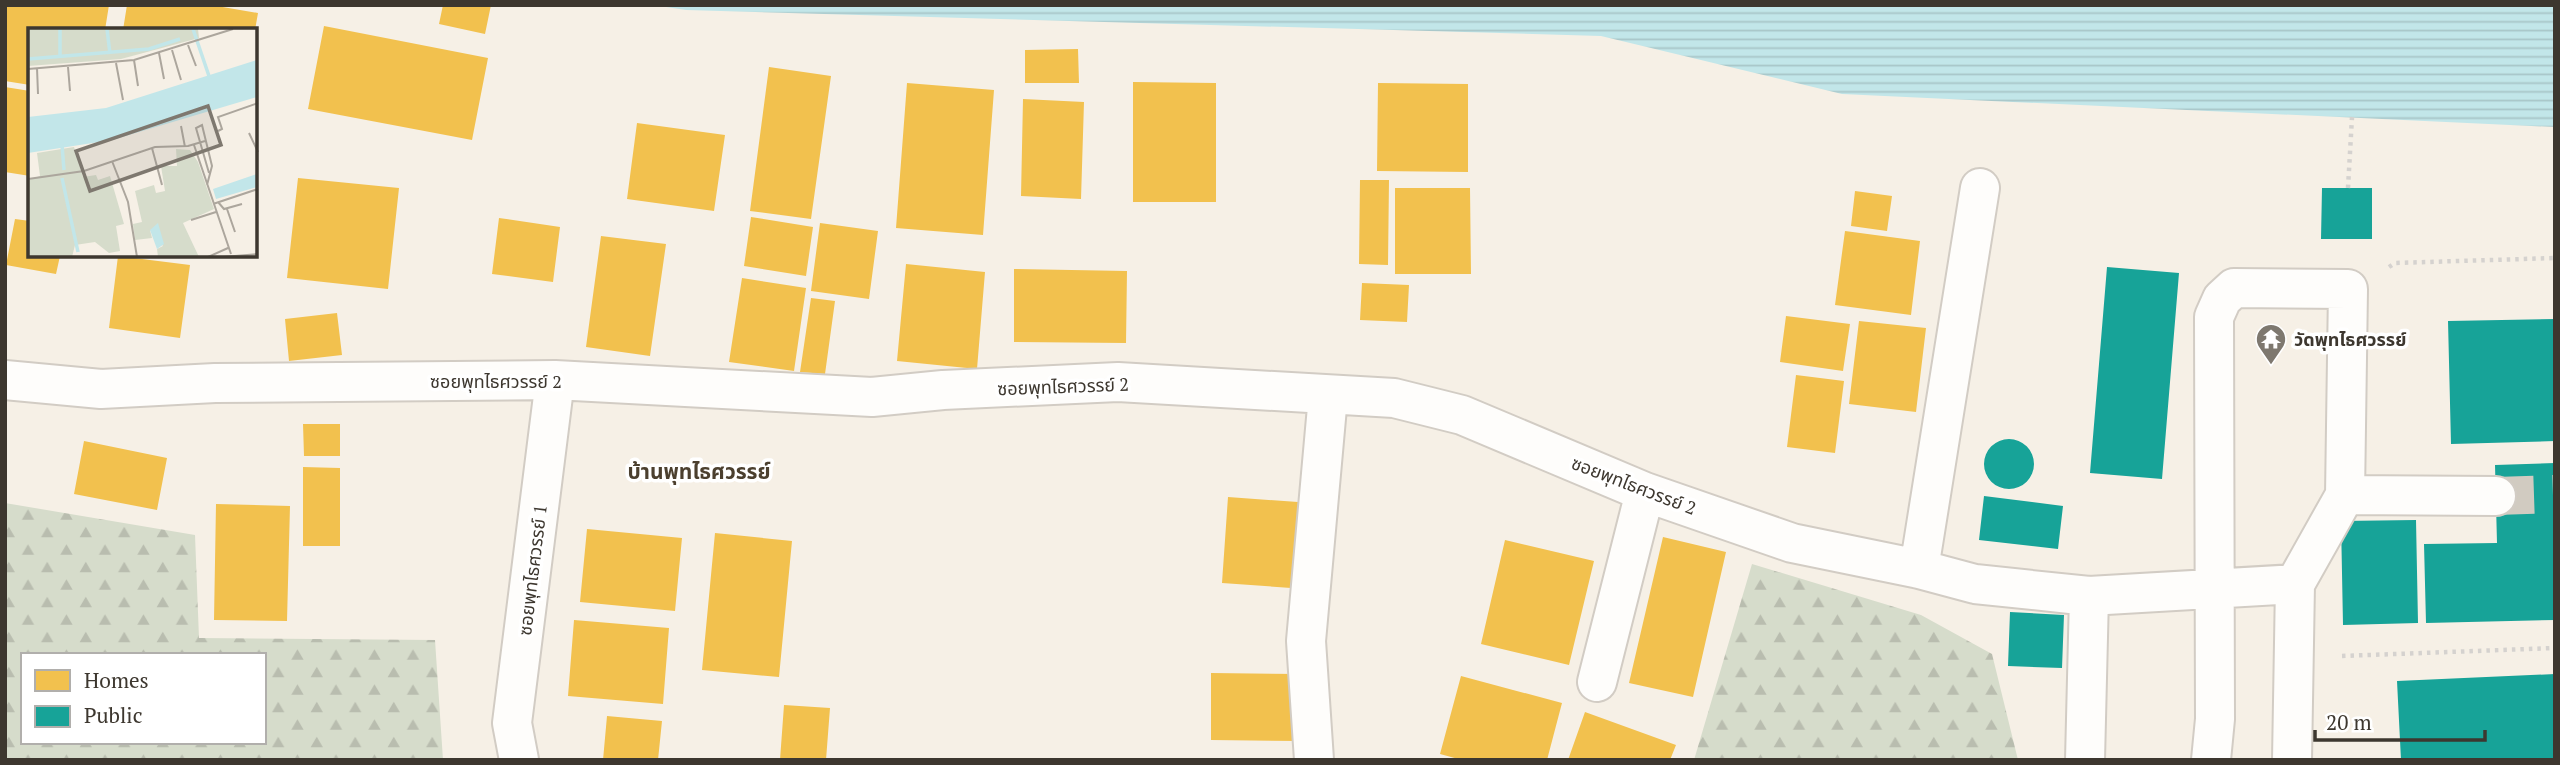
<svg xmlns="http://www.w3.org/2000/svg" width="2560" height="765" viewBox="0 0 2560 765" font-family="'PT Serif','Noto Sans Thai',serif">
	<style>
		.forest { fill: url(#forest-firs); fill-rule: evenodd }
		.water { fill: url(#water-rules) }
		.homes { fill: #f2c14e }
		.public { fill: #17a398 }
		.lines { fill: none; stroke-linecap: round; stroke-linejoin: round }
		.minor-tunnel { stroke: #d1cbc1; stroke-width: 38; stroke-dasharray: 38 19; stroke-linecap: butt }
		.minor-casing { stroke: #d2ccc4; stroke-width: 42 }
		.path { stroke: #d5d2cf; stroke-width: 4.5; stroke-dasharray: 3.5 5; stroke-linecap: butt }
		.minor { stroke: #fefdfb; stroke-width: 38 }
		.labels { text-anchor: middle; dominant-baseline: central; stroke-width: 7; stroke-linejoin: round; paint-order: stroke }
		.poi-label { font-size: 18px; font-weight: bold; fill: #3d372f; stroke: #fff; text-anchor: start }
		.street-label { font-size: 18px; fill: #3d372f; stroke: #fff }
		.quarter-label { font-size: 21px; font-weight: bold; fill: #4b3f2e; stroke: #fff }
		.inset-river { fill: none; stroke: #c2e6e9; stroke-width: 3.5 }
		.inset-road { fill: none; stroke: #aca69d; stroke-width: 2 }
		.view { fill: #7e786f; fill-opacity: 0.15; stroke: #7e786f; stroke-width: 3.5 }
		.inset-edge { fill: none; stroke: #3d372f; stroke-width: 3.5 }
	</style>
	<defs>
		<pattern id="forest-firs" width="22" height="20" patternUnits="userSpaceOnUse" patternTransform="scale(1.75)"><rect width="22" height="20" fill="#d6dccb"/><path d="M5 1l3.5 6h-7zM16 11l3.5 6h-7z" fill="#b9bdaf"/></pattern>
		<pattern id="water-rules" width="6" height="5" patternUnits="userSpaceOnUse" patternTransform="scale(1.75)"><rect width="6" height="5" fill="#c2e6e9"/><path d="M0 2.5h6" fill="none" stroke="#a8c6c8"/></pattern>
	</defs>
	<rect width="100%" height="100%" fill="#f6f0e6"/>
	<path class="forest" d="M5,503L195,535L199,638L435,640L443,760H5ZM23,655H264V742H23Z
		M1752,564L1921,615L1992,654L2018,760H1694Z"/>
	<path class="water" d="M653,5H2555V127L1842,94L1601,36L686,10Z"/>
	<path class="homes" d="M5,5H109L105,30H30V85L5,81Z
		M127,5H211L258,13L255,30H123Z
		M443,5H491L485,34L439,24Z
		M324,26L488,58L472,140L308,109Z
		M1078,49L1079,83H1025V50Z
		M769,67L831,76L811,219L750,211Z
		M1133,82L1216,83V202H1133Z
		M907,83L994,90L983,235L896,228Z
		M1378,83L1468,84V172L1377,171Z
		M5,87L30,91V176L5,172Z
		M1023,99L1084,102L1081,199L1021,196Z
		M637,123L725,135L714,211L627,199Z
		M298,178L399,188L388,289L287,278Z
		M1360,180H1389L1388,265L1359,264Z
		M1395,188H1470L1471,274H1395Z
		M1855,191L1892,196L1887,231L1851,226Z
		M751,217L813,227L806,276L744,266Z
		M499,218L560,227L553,282L492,274Z
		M15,219L30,221V256H60L56,274L6,265Z
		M820,223L878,231L869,299L811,291Z
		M1845,231L1920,241L1911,315L1835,305Z
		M601,236L666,244L650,356L586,347Z
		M118,256L190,265L180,338L109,328Z
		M906,264L985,272L977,369L897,361Z
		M1014,269L1127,271L1126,343L1014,342Z
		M742,278L806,288L794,371L729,362Z
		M1362,283L1409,285L1407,322L1360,320Z
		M811,298L835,301L825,374L800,372Z
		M337,313L342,355L289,361L285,319Z
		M1786,316L1850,324L1843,371L1780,362Z
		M1859,321L1926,328L1916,412L1849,404Z
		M1796,375L1844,381L1835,453L1787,447Z
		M303,424H340V456H304Z
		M84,441L167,458L157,510L74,494Z
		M303,467L340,468V546H303Z
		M1228,497L1312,503L1305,589L1222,583Z
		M216,504L290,506L287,621L214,620Z
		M587,529L682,538L675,611L580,602Z
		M715,533L792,541L779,677L702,670Z
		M1663,537L1726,552L1693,697L1629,683Z
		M1505,540L1594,561L1569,665L1481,644Z
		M574,620L669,628L663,704L568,696Z
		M1211,673L1299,674V741L1211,740Z
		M1461,676L1562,703L1547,760H1462L1440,754Z
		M784,705L830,708L826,760H780Z
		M1585,712L1676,745L1670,760H1568Z
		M607,716L662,721L658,760H603Z"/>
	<path class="public" d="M2322,188H2372V239H2321Z
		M2107,267L2179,273L2162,479L2090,473Z
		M2555,319V441L2451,444L2448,321Z
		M1984 464a25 25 0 1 1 50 0a25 25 0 1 1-50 0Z
		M2555,463V620L2426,623L2424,544L2497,543L2495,465Z
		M1984,496L2063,506L2058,549L1979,540Z
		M2416,520L2418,623L2343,625L2341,521Z
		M2010,612L2064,615L2062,668L2008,666Z
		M2555,674V760H2401L2397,681Z"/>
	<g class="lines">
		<path class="minor-tunnel" d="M2496,496L2555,494"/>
		<g class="minor-casing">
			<path id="minor" d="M5,380L101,389L215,383L555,380L872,397L943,390L1118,382L1394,398L1462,415L1645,492L1792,543L1919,569L1975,584L2089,596L2295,584
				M2345,495L2496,496
				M1919,569L1980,188
				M1597,682L1645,492
				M519,760L512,723L555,380
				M1314,760L1306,641L1328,396
				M2085,760L2089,596
				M2211,760L2215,719L2214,317L2222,299L2234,288L2348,289L2345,495L2295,584L2292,760"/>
		</g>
		<path class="path" d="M2348,188L2352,117
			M2389,267L2395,263L2555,258
			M2342,656L2555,648"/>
		<use href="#minor" class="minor"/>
	</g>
	<defs>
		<g id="temple-pin" transform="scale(1.575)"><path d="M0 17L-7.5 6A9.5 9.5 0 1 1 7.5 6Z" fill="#7e786f" stroke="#fff"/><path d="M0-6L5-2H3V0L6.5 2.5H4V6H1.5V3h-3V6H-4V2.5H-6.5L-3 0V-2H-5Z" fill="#fff"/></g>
	</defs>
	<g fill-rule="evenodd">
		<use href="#temple-pin" x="2271" y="339"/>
	</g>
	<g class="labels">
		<g class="poi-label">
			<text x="2294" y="339">วัดพุทไธศวรรย์</text>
		</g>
		<g class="street-label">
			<text x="496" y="381">ซอยพุทไธศวรรย์ 2</text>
			<text transform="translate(1063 386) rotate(-2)">ซอยพุทไธศวรรย์ 2</text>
			<text transform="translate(1634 485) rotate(21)">ซอยพุทไธศวรรย์ 2</text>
			<text transform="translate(532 570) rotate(-83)">ซอยพุทไธศวรรย์ 1</text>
		</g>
		<g class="quarter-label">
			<text x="699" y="471">บ้านพุทไธศวรรย์</text>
		</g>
	</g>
	<g transform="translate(28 28)">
		<rect width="229" height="229" fill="#f6f0e6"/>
		<path d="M46,119L55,149L68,147L70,152L82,148L96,196L88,198L92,223L81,225L67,214L47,217L44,229H0V152L12,148L9,125ZM148,121L162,122L170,134L186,181L155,195L171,229H130L129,221L135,218L122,202L124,210L107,212L105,196L114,194L107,163L126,157L128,165L137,163L133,138H149Z" fill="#d6dccb"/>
		<path d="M0,1H170L171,10L93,31L0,38Z" fill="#d6dccb"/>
		<path d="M229,32V69L84,112L0,125V89L78,80ZM229,146V159L188,171L185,161ZM130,195L136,216L129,221L122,202Z" fill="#c2e6e9"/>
		<path class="inset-river" d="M32,1V30M79,1L82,26M165,1L182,51M0,31L121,21L152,11M34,117L36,142M34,150L50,224"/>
		<path class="inset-road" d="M160,17L168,38M144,22L153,52M131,25L136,51M106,32L110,58M88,35L95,72M40,39L42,63M9,40L10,66M0,41L106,32L205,1M153,98L157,119M190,103L194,101L190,89L230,75M221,105L230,124M166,117L203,226M124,120L134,157M84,133L100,174L109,229M0,151L56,143L127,119L160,118L177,113M179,157L184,138L174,97L168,100L181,145M190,174L196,181L214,176M185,176L230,161M199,181L207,204M163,192L188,184M180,229L200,220M195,229L230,226"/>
		<path class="view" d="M180,78L193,117L62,163L48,123Z"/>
		<rect width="229" height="229" class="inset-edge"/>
	</g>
	<rect width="2560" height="765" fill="none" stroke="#3d372f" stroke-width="14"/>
	<rect x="21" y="653" width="245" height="91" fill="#ffffff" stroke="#b1afac" stroke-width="2"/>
	<rect x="35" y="670" width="35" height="21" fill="#f2c14e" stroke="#b1afac" stroke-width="2"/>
	<text x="84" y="688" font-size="21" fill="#3d372f">Homes</text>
	<rect x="35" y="706" width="35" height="21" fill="#17a398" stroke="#b1afac" stroke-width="2"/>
	<text x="84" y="723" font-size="21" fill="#3d372f">Public</text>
	<path d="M2315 730v10h170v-10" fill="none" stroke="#3d372f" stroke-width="3.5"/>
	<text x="2326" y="730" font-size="21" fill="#3d372f" stroke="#ffffff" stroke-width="5" paint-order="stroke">20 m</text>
</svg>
